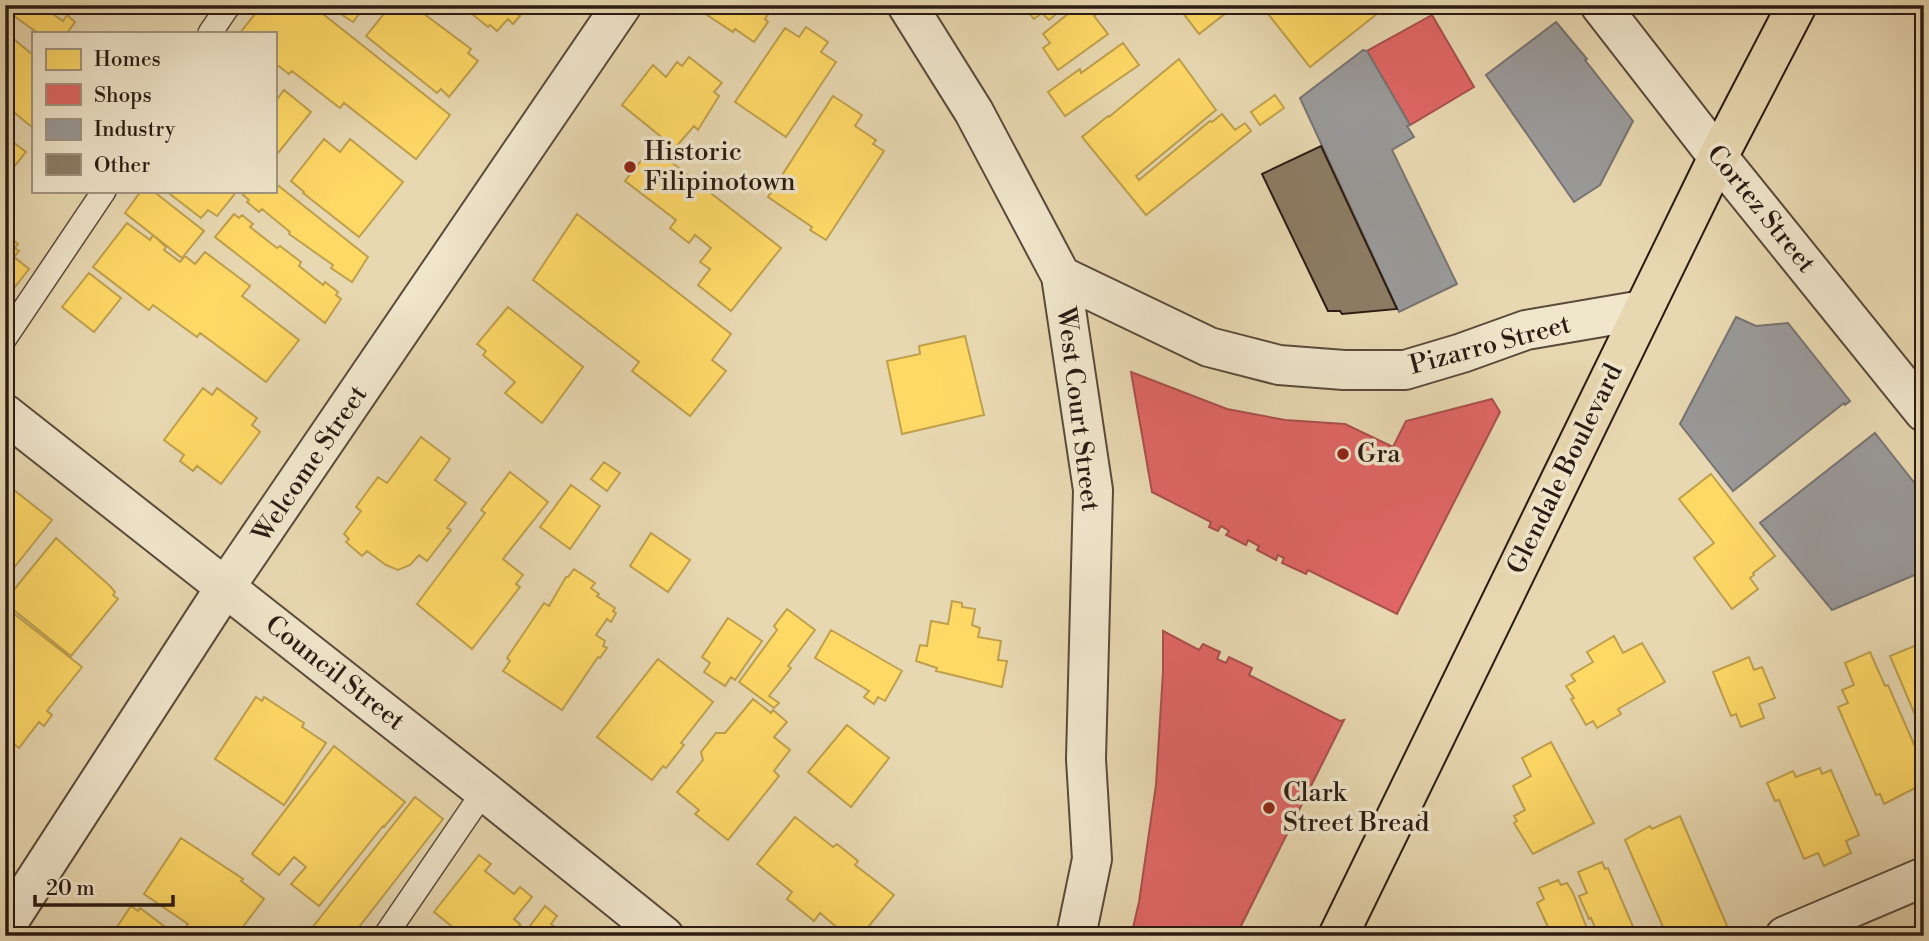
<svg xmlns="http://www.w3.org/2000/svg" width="1929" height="941" viewBox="0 0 1929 941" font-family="'Libre Bodoni',serif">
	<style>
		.homes { fill: #ffd966; stroke: #bfa04d; stroke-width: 2 }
		.shops { fill: #e06666; stroke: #a9504d; stroke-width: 2 }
		.industry { fill: #999; stroke: #787371; stroke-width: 2 }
		.building { fill: #8d7d65; stroke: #2a1b13; stroke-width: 2 }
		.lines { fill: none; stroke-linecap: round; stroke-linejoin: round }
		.service-casing { stroke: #5a4a3a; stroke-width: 26 }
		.minor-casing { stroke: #5a4a3a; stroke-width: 42 }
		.primary-casing { stroke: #2a1b13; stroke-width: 42 }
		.service { stroke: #f0e6cc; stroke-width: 23 }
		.minor { stroke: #f0e6cc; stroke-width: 38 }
		.primary { stroke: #e8d8b1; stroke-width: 38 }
		.poi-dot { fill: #8f2418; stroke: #f0e6cc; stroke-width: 2.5 }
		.labels { text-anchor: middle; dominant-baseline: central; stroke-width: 7; stroke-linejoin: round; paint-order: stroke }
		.poi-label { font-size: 26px; fill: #2a1b13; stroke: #f0e6cc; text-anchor: start }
		.street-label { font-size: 26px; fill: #2a1b13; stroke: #f0e6cc }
	</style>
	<rect width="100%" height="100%" fill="#e8d8b1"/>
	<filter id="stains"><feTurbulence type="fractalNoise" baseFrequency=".00286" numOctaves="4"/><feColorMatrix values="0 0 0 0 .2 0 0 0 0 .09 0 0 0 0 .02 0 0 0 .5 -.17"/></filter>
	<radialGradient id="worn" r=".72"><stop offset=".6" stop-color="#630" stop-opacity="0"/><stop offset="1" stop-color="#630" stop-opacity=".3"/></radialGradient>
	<path class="homes" d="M5,5H55L50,12L63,21L67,15L75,22L67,33H38L18,19L5,8Z
		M262,5H321L318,10L450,115L416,159L344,103L340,108L292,71L289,74L276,64L275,66V33H240Z
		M327,5H366L353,22Z
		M391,5H412L471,49L468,53L478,61L449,97L441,89L437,93L366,36Z
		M461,5H518L514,11L520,16L513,24L508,19L497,31L490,25L488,27Z
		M704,5H774L765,19L768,22L754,42L735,29L733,32L707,15L710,11Z
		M1022,5H1067L1049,20L1042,13L1034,19Z
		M1079,5H1108L1094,16L1108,34L1058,70L1043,48L1050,43L1043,34Z
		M1177,5H1220L1226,13L1199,34Z
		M1261,5H1388L1310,67Z
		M806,27L828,42L821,52L836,62L786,137L735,102L785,28L799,37Z
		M5,32L33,55V128L5,105Z
		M1123,43L1139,65L1065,116L1048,92L1080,69L1081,73Z
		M689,57L722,83L714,92L719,96L698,130L694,126L675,148L622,105L653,65L666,77L677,62L682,66Z
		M1179,59L1216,110L1136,176L1139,180L1210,121L1212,122L1222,114L1235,130L1245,123L1251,131L1146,215L1082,137L1108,116L1109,117Z
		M284,90L311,112L278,153L275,155V102Z
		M1275,95L1284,108L1260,125L1251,112Z
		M833,96L862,115L855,126L876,140L873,144L884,151L826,240L810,230L812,227L768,197Z
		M5,136L26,152L5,178Z
		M324,139L340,152L350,139L403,182L359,237L303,193L304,192L291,181Z
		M652,147L781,248L731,311L698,285L710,269L700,262L711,248L695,235L689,243L670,228L676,220L625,181Z
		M275,183L368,257L352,282L331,268L333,265L289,234L290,232L262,209L259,212L247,202L249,200L243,195L247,191H275Z
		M141,191H153L204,231L182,258L125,213Z
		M166,191H237L217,216L208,210L201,218Z
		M234,214L239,218L242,215L253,224L250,227L277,248L280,246L301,262L299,266L323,285L325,282L338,292L336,295L341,299L325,323L215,237Z
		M577,214L731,334L712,360L726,371L690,416L632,371L639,362L533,280Z
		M127,223L150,240L153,235L166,247L164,250L180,262L185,256L195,264L205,252L250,286L242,296L299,340L266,382L200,333L197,337L153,305L149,310L93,267Z
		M5,234L18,244L15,248L19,251L14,257L29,269L7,297L10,299L5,305Z
		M89,273L121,298L94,332L62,307Z
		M508,307L583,367L542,423L505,393L515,382L483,355L486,351L477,344Z
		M965,336L984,415L902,434L887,361L920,354L919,346Z
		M203,388L212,395L217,388L257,418L252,425L260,432L221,484L197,466L193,471L180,461L184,455L164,440Z
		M421,437L450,459L435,480L466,503L447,528L451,530L427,561L419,555L410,565L398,570L386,565L367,551L362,556L346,542L349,539L344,534L361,511L356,507L378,477L387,483Z
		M604,462L620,473L607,491L591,479Z
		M510,472L548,502L503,559L523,575L516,584L520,587L472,649L417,604L485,513L481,510Z
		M1711,474L1775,556L1753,573L1754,575L1750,578L1758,589L1732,609L1694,558L1714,543L1679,499Z
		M5,483L52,520L5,579Z
		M571,485L600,506L570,549L540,527Z
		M651,533L690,560L668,592L630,566Z
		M56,538L110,586L115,592L113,595L118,599L71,656L5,603V594L10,588L13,591Z
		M574,569L595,583L591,588L599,594L597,596L615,608L613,611L616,613L611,622L607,619L596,635L605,641L603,646L607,648L600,658L598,657L562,710L503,671L510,661L507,658L544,603L549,606L566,577H568Z
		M952,601L962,603V607L975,609L972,625L980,628L978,637L1001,641L998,660L1007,661L1002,687L936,671L937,668L916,661L920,645L927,646L931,621L948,624Z
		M8,609L82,667L47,711L52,715L44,726L39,722L19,748L5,738V613Z
		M787,609L815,630L788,666L791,668L769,696L779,703L774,708L739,682L777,630L774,626Z
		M728,618L762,641L735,680L731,677L725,686L704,672L710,663L702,657Z
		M831,630L902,671L885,701L878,697L874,704L864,697L869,691L815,658Z
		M1614,636L1623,653L1642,643L1665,682L1618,709L1621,714L1597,728L1593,721L1586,725L1571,699L1574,698L1566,686L1575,681L1571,675L1593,662L1587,652Z
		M1924,642V736L1890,656Z
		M1870,652L1885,686L1888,685L1924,767V775L1920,776L1923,784L1884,804L1880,794L1876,795L1838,707L1848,703L1842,690L1854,685L1845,663Z
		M1749,657L1754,670L1762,667L1775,698L1759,704L1764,718L1741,727L1736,714L1731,716L1713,672Z
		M658,659L713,702L681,743L684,745L666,768L663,766L652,780L597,737Z
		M256,697L262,701L264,697L304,723L302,727L326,743L284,805L215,759Z
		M753,699L771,713L773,710L787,722L774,737L790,750L774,771L779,776L728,840L695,814L699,810L677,792L703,760L701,752L716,733H725Z
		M847,725L889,758L851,807L808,772Z
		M1551,742L1594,823L1533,854L1514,823L1517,821L1514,816L1525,810L1513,786L1531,776L1522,758Z
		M334,746L405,802L384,827L383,826L319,906L291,884L306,867L294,857L279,875L252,854Z
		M1820,768L1822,774L1831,770L1859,835L1846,841L1851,853L1824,866L1818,853L1804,859L1779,800L1775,801L1767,783L1793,771L1796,777Z
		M415,797L443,819L352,936H323L312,928Z
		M1680,816L1731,935V936H1667L1625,840L1650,826L1652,829Z
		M795,817L833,847L837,844L858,861L855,865L894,895L861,936H847L820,913L814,921L787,899L792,892L757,864Z
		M181,838L243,879L241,881L264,899L236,936H192L184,930L188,924L144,894Z
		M479,855L491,864L485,871L514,894L520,887L532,897L514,919L520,924L513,934L507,929L501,936H464L434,912Z
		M1602,862L1605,869L1608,868L1637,936H1596L1597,933L1591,918L1589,919L1579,896L1587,893L1578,872Z
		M1558,880L1561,885L1567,883L1573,893L1590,936H1552L1537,903L1544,899L1539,888Z
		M131,906L138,911L140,908L177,936H116L118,933L115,930Z
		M545,906L557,916L551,924L567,936L514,935L521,926L527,930Z"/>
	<path class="shops" d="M1432,15L1474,87L1410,125L1367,51Z
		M1131,372L1227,409L1285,420L1345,424L1393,447L1406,421L1492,399L1500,412L1397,614L1308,570L1306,574L1282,563L1284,558L1278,555L1276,560L1257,550L1259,546L1248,540L1246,545L1226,535L1229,531L1221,526L1218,531L1209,527L1211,522L1152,492Z
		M1163,631L1199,650L1203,644L1220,652L1217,659L1226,663L1229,657L1252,668L1249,675L1340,721L1344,720L1236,936H1131L1139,902L1156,785L1163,672Z"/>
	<path class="industry" d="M1556,22L1587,59L1585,60L1633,121L1600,185L1574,202L1486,75Z
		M1363,50L1367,51L1410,125L1407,126L1414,137L1392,150L1457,284L1399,312L1300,98Z
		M1736,317L1756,326L1788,323L1850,401L1845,405L1844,403L1733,491L1680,424Z
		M1875,433L1924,495V571L1832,610L1760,523Z"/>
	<path class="building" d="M1321,146L1397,309L1342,314L1340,311H1328L1262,174Z"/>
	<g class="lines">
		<g class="service-casing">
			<path id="service" d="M210,33L229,5
				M5,338L104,191
				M385,936L484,791"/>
		</g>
		<g class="minor-casing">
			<path id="minor" d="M907,5L974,112L1061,276L1093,490L1086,759L1092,859L1076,936
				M1600,5L1718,157L1924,412
				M1061,276L1209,347L1279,365L1344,370H1405L1462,353L1526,330L1643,310
				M5,414L484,791L664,936
				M5,927L226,586L622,5
				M1785,936L1924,877"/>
		</g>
		<g class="primary-casing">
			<path id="primary" d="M1338,936L1718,157L1797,5"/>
		</g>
		<use href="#service" class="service"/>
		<use href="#minor" class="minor"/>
		<use href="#primary" class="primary"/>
	</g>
	<g class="poi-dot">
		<circle cx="630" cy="167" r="7"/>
		<circle cx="1343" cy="454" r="7"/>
		<circle cx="1269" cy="808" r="7"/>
	</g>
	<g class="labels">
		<g class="poi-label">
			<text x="644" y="152">Historic<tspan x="644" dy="30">Filipinotown</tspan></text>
			<text x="1357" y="454">Gra</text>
			<text x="1283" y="793">Clark<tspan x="1283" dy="30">Street Bread</tspan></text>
		</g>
		<g class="street-label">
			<text transform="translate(1761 209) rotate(51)">Cortez Street</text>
			<text transform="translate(1490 345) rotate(-15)">Pizarro Street</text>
			<text transform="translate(1078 409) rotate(83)">West Court Street</text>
			<text transform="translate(310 464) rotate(-56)">Welcome Street</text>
			<text transform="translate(1565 469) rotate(-64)">Glendale Boulevard</text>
			<text transform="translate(335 673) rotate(38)">Council Street</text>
		</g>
	</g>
	<rect width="1929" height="941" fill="none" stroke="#e8d8b1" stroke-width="28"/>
	<rect x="7" y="7" width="1915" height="927" fill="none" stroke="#2a1b13" stroke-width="3.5"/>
	<rect x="14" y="14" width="1901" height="913" fill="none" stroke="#2a1b13" stroke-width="2"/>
	<rect x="32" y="32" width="245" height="161" fill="#f0e6cc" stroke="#a19582" stroke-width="2"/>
	<rect x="46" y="49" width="35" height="21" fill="#ffd966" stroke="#a19582" stroke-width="2"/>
	<text x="94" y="66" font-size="21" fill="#2a1b13">Homes</text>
	<rect x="46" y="84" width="35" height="21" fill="#e06666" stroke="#a19582" stroke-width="2"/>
	<text x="94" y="102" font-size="21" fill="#2a1b13">Shops</text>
	<rect x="46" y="119" width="35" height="21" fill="#999999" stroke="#a19582" stroke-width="2"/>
	<text x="94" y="136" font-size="21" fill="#2a1b13">Industry</text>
	<rect x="46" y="154" width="35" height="21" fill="#8d7d65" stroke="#a19582" stroke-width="2"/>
	<text x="94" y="172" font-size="21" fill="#2a1b13">Other</text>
	<path d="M35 895v10h138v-10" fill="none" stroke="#2a1b13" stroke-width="3.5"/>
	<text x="46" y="895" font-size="21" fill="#2a1b13" stroke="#f0e6cc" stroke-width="5" paint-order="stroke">20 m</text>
	<rect width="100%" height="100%" filter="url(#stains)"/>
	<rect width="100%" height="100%" fill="url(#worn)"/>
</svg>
